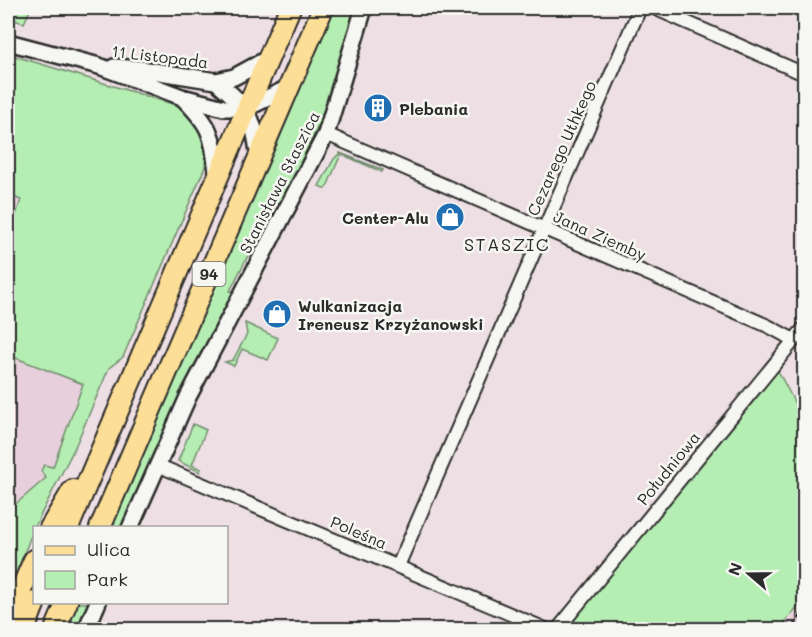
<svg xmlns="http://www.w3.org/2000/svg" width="812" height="637" viewBox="0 0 812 637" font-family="Mali,sans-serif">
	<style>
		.built { fill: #e8cfdc }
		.green { fill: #b5eeb2; stroke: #708c6e; stroke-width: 1.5 }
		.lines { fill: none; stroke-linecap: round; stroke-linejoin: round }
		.minor-casing { stroke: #2b2b2b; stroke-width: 16 }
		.tertiary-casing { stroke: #2b2b2b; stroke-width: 20 }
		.primary-casing { stroke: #2b2b2b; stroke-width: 24 }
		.minor { stroke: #f6f6f2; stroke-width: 12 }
		.tertiary { stroke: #f6f6f2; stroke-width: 15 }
		.primary { stroke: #fdde96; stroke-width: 20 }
		.rail { stroke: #2b2b2b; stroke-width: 4.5; stroke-dasharray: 9 4.5; stroke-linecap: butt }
		.labels { text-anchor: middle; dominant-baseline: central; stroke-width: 5; stroke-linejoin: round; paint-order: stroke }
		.shield { fill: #f6f6f2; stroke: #686867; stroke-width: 1.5 }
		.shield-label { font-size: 15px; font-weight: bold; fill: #2b2b2b }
		.street-label { font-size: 16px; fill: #2b2b2b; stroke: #f6f6f2 }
		.poi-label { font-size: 16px; font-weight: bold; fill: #2b2b2b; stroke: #f6f6f2; text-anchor: start }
		.neighbourhood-label { font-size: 18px; letter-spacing: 1.5px; fill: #2b2b2b; stroke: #f6f6f2 }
	</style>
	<rect width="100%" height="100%" fill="#eedfe5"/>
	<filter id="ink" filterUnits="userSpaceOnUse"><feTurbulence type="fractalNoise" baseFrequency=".0167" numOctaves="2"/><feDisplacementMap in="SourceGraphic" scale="12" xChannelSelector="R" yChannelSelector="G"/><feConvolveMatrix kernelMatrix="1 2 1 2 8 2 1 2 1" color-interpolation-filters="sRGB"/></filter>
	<g filter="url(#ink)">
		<path class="built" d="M8,195L34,205L8,270Z
			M8,351L93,380L8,569Z
			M804,603V629H781L804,604Z"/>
		<path class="green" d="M8,8H31L24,23L8,18Z
			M334,8H355L323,116L281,203L276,201L265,220L262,219L257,231L260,232L230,291L234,293L172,413L122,527L109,528Z
			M8,54L179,106C206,122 207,141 205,167L123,357L109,368L75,447L34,528L8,594V506L10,509L46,478L41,471L44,465L53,467L83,384L8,355V238L21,200L8,195Z
			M340,153L383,170L382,172L341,154L326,189L319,186L334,159Z
			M245,323L278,338L268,360L242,349L234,366L225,362L233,360L247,334Z
			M776,367L804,421V599L779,629L566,630Z
			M193,424L206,430L192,465L201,469L200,472L178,461Z
			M76,603H89L78,629L64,630Z"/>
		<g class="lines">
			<g class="minor-casing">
				<path id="minor" d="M654,8L804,74
					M326,134L768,326L794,340
					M157,465L548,630
					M398,566L640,8
					M557,630L804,328"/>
			</g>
			<g class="tertiary-casing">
				<path id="tertiary" d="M8,42L99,66L182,97L224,108H247L288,88
					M114,67L141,69L216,81L234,77L267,59
					M216,81C250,110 253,114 259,159
					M182,97C214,129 212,135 218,179
					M130,528L188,397L326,134L364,8
					M86,630L98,602"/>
			</g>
			<g class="primary-casing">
				<path id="primary" d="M50,528L73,490
					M68,528L290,8
					M100,528L323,8
					M8,620L34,560
					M24,630L35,602
					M55,630L67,602"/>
			</g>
			<use href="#minor" class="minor"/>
			<use href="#tertiary" class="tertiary"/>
			<use href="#primary" class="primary"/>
			<path class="rail" d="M791,630L804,613"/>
		</g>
	</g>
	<defs>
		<g id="building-disc" transform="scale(1.5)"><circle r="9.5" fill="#1f6fb2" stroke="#f6f6f2"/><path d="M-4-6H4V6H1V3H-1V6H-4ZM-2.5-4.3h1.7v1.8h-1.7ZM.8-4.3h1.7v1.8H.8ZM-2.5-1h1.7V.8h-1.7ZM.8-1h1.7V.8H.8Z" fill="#fff"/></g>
		<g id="shop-disc" transform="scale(1.5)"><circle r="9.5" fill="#1f6fb2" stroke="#f6f6f2"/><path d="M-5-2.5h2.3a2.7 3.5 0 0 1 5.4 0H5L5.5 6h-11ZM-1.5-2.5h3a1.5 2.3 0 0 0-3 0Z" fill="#fff"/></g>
	</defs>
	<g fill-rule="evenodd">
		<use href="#building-disc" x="378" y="108"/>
		<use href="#shop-disc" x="450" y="217"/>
		<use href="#shop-disc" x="277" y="314"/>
	</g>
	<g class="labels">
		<rect class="shield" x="192.5" y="262" width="33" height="24" rx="4.5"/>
		<g class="shield-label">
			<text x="209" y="274">94</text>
		</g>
		<g class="street-label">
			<text transform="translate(160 56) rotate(7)">11 Listopada</text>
			<text transform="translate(561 148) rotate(-66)">Cezarego Uthkego</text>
			<text transform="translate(279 182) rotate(-63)">Stanisława Staszica</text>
			<text transform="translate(600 235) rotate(24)">Jana Ziemby</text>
			<text transform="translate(668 468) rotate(-51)">Południowa</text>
			<text transform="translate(359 532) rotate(23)">Poleśna</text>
		</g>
		<g class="poi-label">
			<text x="399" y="108">Plebania</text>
			<text x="429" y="217" text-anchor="end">Center-Alu</text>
			<text x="298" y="305">Wulkanizacja<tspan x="298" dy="18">Ireneusz Krzyżanowski</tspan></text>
		</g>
		<g class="neighbourhood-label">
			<text x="507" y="244">STASZIC</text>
		</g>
	</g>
	<rect width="812" height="637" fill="none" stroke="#f6f6f2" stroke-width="30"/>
	<rect x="15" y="15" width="782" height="607" fill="none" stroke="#2b2b2b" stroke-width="2" filter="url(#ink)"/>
	<rect x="33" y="526" width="195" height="78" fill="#f6f6f2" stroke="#a5a5a2" stroke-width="1.5"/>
	<rect x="45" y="546" width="30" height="9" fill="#fdde96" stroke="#a5a5a2" stroke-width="1.5"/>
	<text x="87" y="556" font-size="18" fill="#2b2b2b">Ulica</text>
	<rect x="45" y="571" width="30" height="18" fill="#b5eeb2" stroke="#a5a5a2" stroke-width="1.5"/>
	<text x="87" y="586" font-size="18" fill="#2b2b2b">Park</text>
	<g transform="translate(749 574) rotate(290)" stroke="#f6f6f2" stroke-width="4.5" paint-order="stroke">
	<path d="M0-4.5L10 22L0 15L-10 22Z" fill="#2b2b2b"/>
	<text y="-9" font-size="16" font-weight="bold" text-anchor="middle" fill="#2b2b2b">N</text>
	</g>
</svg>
